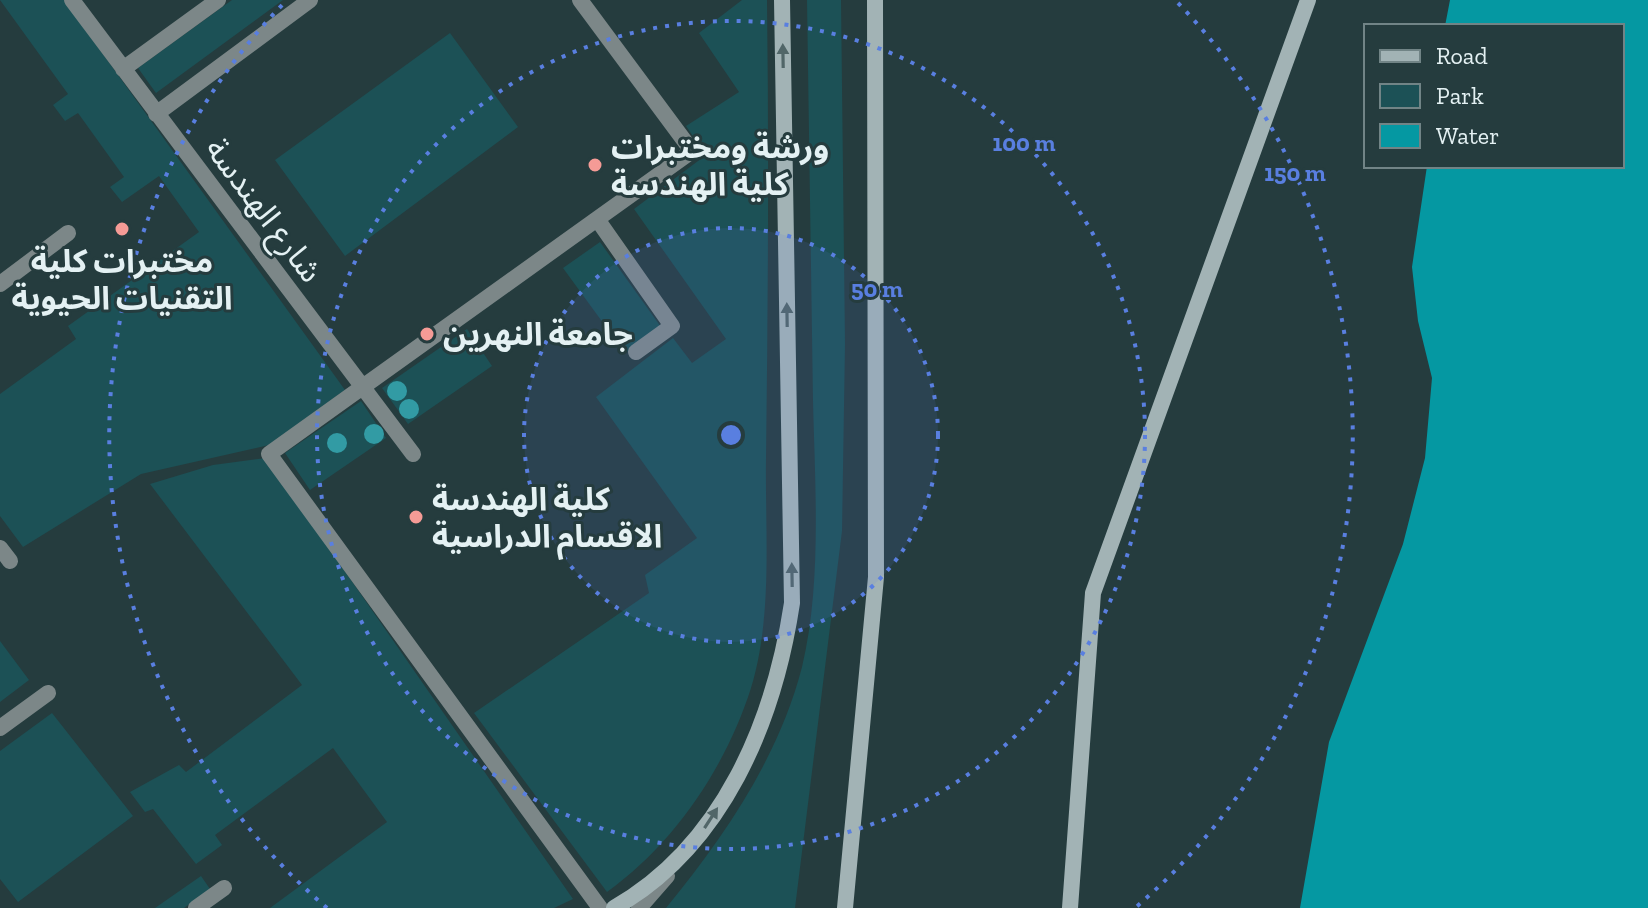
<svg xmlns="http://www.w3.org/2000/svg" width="1648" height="908" viewBox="0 0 1648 908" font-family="'Zilla Slab','Noto Sans Arabic',serif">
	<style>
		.green { fill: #1c5156 }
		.water { fill: #0598a2 }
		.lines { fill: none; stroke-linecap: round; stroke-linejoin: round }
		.lane { stroke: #7c8788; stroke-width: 16 }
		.secondary { stroke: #a2b3b5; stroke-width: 16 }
		.tree { fill: #329ba4 }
		.oneway { fill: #516668 }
		.ring { fill: none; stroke: #597fe0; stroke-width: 4; stroke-dasharray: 4 8 }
		.poi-dot { fill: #f59b96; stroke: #253c3e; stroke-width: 3 }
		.labels { text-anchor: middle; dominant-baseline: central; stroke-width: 6; stroke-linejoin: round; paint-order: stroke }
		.poi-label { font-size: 32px; font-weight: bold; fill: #e4f1f3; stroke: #253c3e; text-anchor: start }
		.street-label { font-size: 32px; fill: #e4f1f3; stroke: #253c3e }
		.centre { fill: #597fe0; stroke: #253c3e; stroke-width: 4 }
		.ring-label { font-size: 24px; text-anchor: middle; font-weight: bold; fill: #597fe0; stroke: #253c3e; stroke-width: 6; stroke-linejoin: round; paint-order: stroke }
	</style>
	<rect width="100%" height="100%" fill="#253c3e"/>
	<path class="green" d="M0,0H64L345,390L269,445L141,474L23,547L0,516V394L76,339L68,326L199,232L159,176L122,202L110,187L124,177L78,113L65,121L53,105L68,94Z
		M232,0H283L156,93L138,68Z
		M742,0H767C769,153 768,306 766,459C765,533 773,616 751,688C726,767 674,844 607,892L474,713L649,593L645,575L697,538L596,397L673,338L692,363L726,339L634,209L706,155L686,126L739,92L699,33Z
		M807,0H841L845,344L842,531L795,908H666C724,837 779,757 802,667C822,585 815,485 813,401C811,267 809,133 807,0Z
		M450,33L518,127L345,256L275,160Z
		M600,242L661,327L625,353L563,268Z
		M467,329L492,366L408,424L382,388Z
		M361,401L386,438L310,490L285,453Z
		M266,458L573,899L554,908H270L387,822L333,748L215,835L222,845L196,864L153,809L145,812L130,792L179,765L186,772L302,685L150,484L213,465Z
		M0,641L29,680L0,702Z
		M52,713L133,816L18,902L0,879V751Z
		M201,876L210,889L184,908H155Z"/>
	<path class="water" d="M1450,0H1648V908H1300L1329,742L1403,544L1425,458L1432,378L1418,321L1412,267L1427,166H1622V26H1445Z"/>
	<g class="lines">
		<path class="lane" d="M72,0L413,454
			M580,0L692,151L269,454L600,908
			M123,69L218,0
			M156,114L310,0
			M597,219L672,326L636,352
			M0,284L68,233
			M0,548L10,561
			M0,728L48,693
			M196,908L224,888
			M639,908L667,876"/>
		<path class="secondary" d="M614,908C723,846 774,722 792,603L782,0
			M845,908L876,577L875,0
			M1070,908L1093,593L1308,0"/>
	</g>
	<g class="tree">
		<circle cx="397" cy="391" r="10"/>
		<circle cx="409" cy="409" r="10"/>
		<circle cx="374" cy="434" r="10"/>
		<circle cx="337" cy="443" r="10"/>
	</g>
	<defs><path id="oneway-solid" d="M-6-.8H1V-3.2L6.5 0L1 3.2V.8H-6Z" transform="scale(2)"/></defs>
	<g class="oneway">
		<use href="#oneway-solid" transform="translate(783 56) rotate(-91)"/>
		<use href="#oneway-solid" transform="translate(787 315) rotate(-91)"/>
		<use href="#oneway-solid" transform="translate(792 575) rotate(-91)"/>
		<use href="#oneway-solid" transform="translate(711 818) rotate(-57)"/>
	</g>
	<circle cx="731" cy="435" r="207" fill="#597fe0" fill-opacity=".12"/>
	<g class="ring">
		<circle cx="731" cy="435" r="207"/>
		<circle cx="731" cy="435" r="414"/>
		<path d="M327 908A622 622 0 0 1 284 3M1178 3A622 622 0 0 1 1135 908"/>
	</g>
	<g class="poi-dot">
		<circle cx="595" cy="165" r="8"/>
		<circle cx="122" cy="229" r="8"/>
		<circle cx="427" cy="334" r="8"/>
		<circle cx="416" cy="517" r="8"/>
	</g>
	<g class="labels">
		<g class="poi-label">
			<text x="611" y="147">ورشة ومختبرات<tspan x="611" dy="37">كلية الهندسة</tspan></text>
			<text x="122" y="261" text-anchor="middle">مختبرات كلية<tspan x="122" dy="37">التقنيات الحيوية</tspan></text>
			<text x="443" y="334">جامعة النهرين</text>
			<text x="432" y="499">كلية الهندسة<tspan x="432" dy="37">الاقسام الدراسية</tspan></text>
		</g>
		<g class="street-label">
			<text transform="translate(264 210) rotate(53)">شارع الهندسة</text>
		</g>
	</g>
	<circle cx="731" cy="435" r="12" class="centre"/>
	<g class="ring-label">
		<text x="1024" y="151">100 m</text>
		<text x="1295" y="181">150 m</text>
		<text x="877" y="297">50 m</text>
	</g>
	<rect x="1364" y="24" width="260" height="144" fill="#253c3e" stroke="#718486" stroke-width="2"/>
	<rect x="1380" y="50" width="40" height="12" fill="#a2b3b5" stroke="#718486" stroke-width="2"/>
	<text x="1436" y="64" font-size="24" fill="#e4f1f3">Road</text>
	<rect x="1380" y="84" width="40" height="24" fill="#1c5156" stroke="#718486" stroke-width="2"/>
	<text x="1436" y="104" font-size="24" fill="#e4f1f3">Park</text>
	<rect x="1380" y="124" width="40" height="24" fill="#0598a2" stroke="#718486" stroke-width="2"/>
	<text x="1436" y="144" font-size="24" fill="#e4f1f3">Water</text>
</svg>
